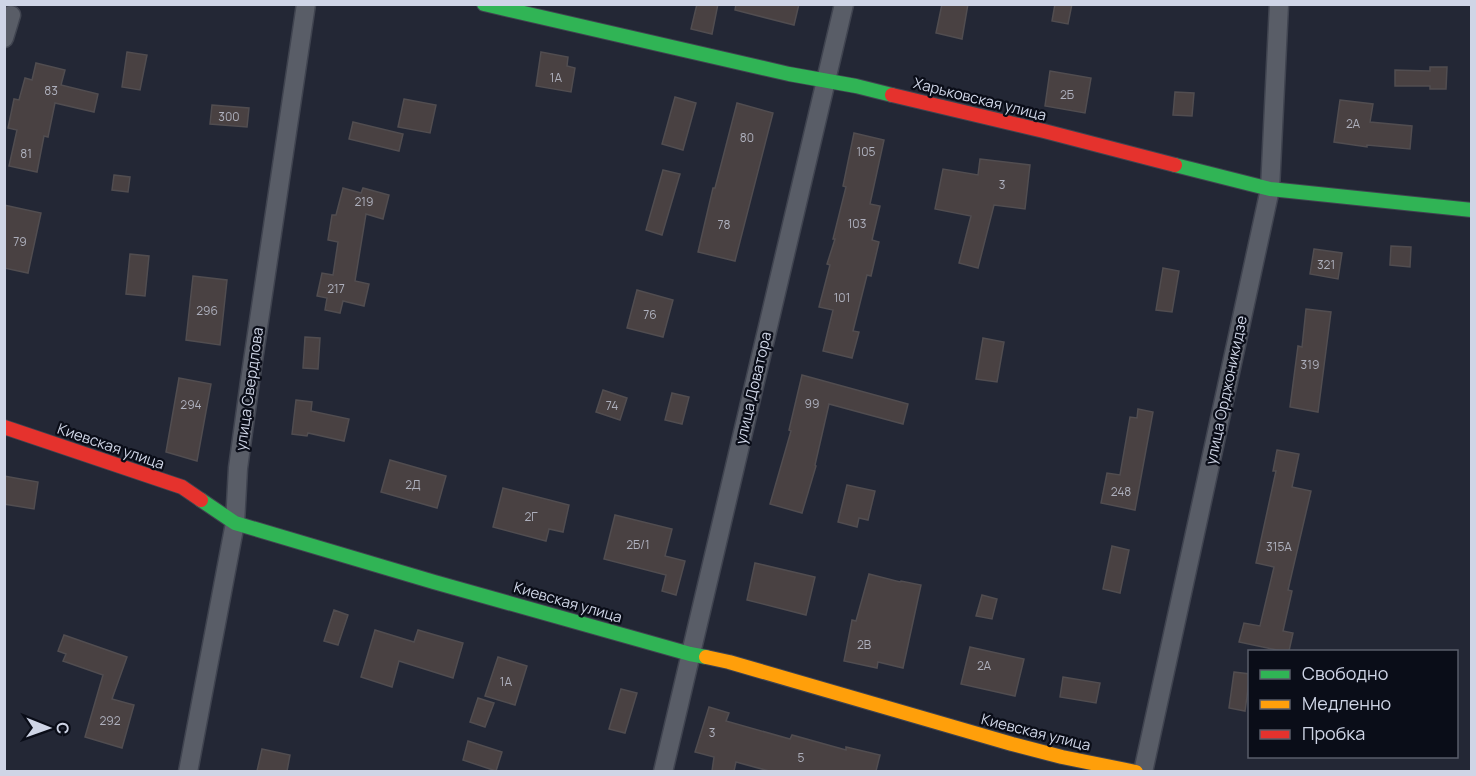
<svg xmlns="http://www.w3.org/2000/svg" width="1476" height="776" viewBox="0 0 1476 776" font-family="Manrope,sans-serif">
	<style>
		.building { fill: #494142; stroke: #514d50; stroke-width: 1.5 }
		.lines { fill: none; stroke-linecap: round; stroke-linejoin: round }
		.street-casing { stroke: #404450; stroke-width: 21 }
		.fast-casing { stroke: #404450; stroke-width: 16 }
		.slow-casing { stroke: #404450; stroke-width: 16 }
		.jam-casing { stroke: #404450; stroke-width: 16 }
		.street { stroke: #595d67; stroke-width: 18 }
		.fast { stroke: #30b455; stroke-width: 14 }
		.slow { stroke: #ff9f0a; stroke-width: 14 }
		.jam { stroke: #e5322d; stroke-width: 14 }
		.labels { text-anchor: middle; dominant-baseline: central; stroke-width: 4.5; stroke-linejoin: round; paint-order: stroke }
		.number-label { font-size: 12px; fill: #aeb0bd }
		.street-label { font-size: 15px; fill: #cfd5e6; stroke: #0a0d18 }
	</style>
	<rect width="100%" height="100%" fill="#232735"/>
	<path class="building" d="M697,4H718L712,34L691,29Z
		M736,4H799L794,25L735,10Z
		M942,4H968L962,39L936,33Z
		M1055,4H1072L1068,24L1052,21Z
		M127,52L147,55L140,90L122,87Z
		M541,52L568,57L567,66L575,68L571,92L536,86Z
		M36,63L65,70L61,85L98,94L94,112L55,103L48,137L44,136L37,172L9,166L17,130L8,128L14,99L19,100L25,78L32,80Z
		M1430,67H1447L1446,89H1430V86H1395V70L1430,71Z
		M1050,71L1091,78L1085,113L1045,106Z
		M1175,92L1194,93L1192,116L1173,115Z
		M675,97L696,103L683,150L662,144Z
		M404,99L436,105L430,133L398,127Z
		M1340,100L1373,104L1370,122L1412,126L1410,149L1367,145V147L1334,142Z
		M737,103L773,113L735,261L698,252L713,188H715Z
		M212,105L249,108L247,127L210,124Z
		M353,122L403,134L399,151L349,139Z
		M854,133L884,140L870,204L880,206L872,240L879,242L871,276L867,275L853,331L859,332L852,358L823,351L833,310L819,307L830,265L827,264L835,239H833L846,187L843,186Z
		M980,159L1030,165L1025,209L994,205L978,268L959,263L971,216L935,209L943,169L978,175Z
		M663,170L680,174L662,235L646,230Z
		M114,175L130,177L128,192L112,190Z
		M343,188L361,193L363,188L389,195L383,219L366,214L355,281L369,284L364,306L343,301L340,313L325,310L327,298L317,296L322,273L333,275L338,242L328,240L332,215H336Z
		M4,205L41,213L28,273L4,268Z
		M1391,246L1411,247L1410,267L1390,265Z
		M1314,249L1342,253L1338,279L1310,274Z
		M130,254L149,256L145,296L126,294Z
		M1163,268L1179,271L1172,312L1156,310Z
		M193,276L227,280L220,345L186,340Z
		M637,290L673,300L663,337L627,328Z
		M1306,309L1331,312L1318,412L1290,407L1298,346L1302,347Z
		M305,337L320,338L318,369L303,368Z
		M983,338L1004,342L997,382L976,379Z
		M802,375L908,404L903,424L829,404L815,465L816,466L802,513L770,504L791,431L789,430Z
		M179,378L211,384L197,461L166,452Z
		M603,390L627,398L620,420L596,412Z
		M672,393L689,397L682,424L665,420Z
		M296,400L312,402L311,411L349,419L344,441L308,433L307,436L292,434Z
		M1138,409L1153,412L1135,510L1101,503L1107,473L1120,475L1130,417L1137,418Z
		M1277,450L1299,454L1292,487L1311,491L1288,590L1292,591L1283,631L1293,633L1289,651H1282L1239,642L1244,623L1260,626L1274,567L1256,563L1276,471H1273Z
		M390,460L446,476L437,508L381,492Z
		M4,476L38,482L34,509L4,504Z
		M847,485L875,491L868,520L859,518L857,527L838,522Z
		M503,488L569,505L563,532L549,529L546,541L493,527Z
		M615,515L672,529L665,556L685,561L676,595L662,591L666,575L604,559Z
		M1112,546L1129,550L1120,593L1103,589Z
		M755,563L815,577L806,615L747,600Z
		M869,574L900,582L901,581L921,585L903,668L878,662L877,668L844,661L852,620L856,621Z
		M982,595L997,599L992,619L976,616Z
		M334,610L348,615L338,645L324,641Z
		M375,630L414,642L418,630L463,643L453,678L399,661L392,687L361,677Z
		M64,635L127,657L112,699L134,705L122,748L85,737L103,675L63,661L66,654L58,651Z
		M970,647L1024,659L1015,696L961,684Z
		M498,657L527,666L515,705L485,696Z
		M1234,672L1250,674L1245,711L1229,708Z
		M1063,677L1100,683L1096,703L1060,697Z
		M621,689L637,693L625,733L609,729Z
		M478,698L494,703L485,727L470,722Z
		M709,707L729,713L726,721L790,739L792,735L846,750V747L880,755L876,771H769L736,762L734,771H712L714,757L695,752Z
		M468,741L502,752L496,771L463,760Z
		M262,749L290,755L287,771H257Z"/>
	<g class="lines">
		<g class="street-casing">
			<path id="street" d="M4,38L11,15
				M188,772L235,523L238,468L250,381L306,4
				M663,772L844,4
				M1143,772L1270,189L1279,4"/>
		</g>
		<g class="fast-casing">
			<path id="fast" d="M484,4L789,74L856,86L892,95
				M1175,165L1270,189L1472,210
				M201,500L235,523L434,582L690,654L706,657"/>
		</g>
		<g class="slow-casing">
			<path id="slow" d="M706,657L729,662L1012,744L1062,757L1136,772"/>
		</g>
		<g class="jam-casing">
			<path id="jam" d="M892,95L1044,131L1175,165
				M4,427L182,487L201,500"/>
		</g>
		<use href="#street" class="street"/>
		<use href="#fast" class="fast"/>
		<use href="#slow" class="slow"/>
		<use href="#jam" class="jam"/>
	</g>
	<g class="labels">
		<g class="number-label">
			<text x="556" y="77">1А</text>
			<text x="51" y="90">83</text>
			<text x="1067" y="94">2Б</text>
			<text x="229" y="116">300</text>
			<text x="1353" y="123">2А</text>
			<text x="747" y="137">80</text>
			<text x="866" y="151">105</text>
			<text x="26" y="153">81</text>
			<text x="1002" y="184">3</text>
			<text x="364" y="201">219</text>
			<text x="857" y="223">103</text>
			<text x="724" y="224">78</text>
			<text x="20" y="241">79</text>
			<text x="1326" y="264">321</text>
			<text x="336" y="288">217</text>
			<text x="842" y="297">101</text>
			<text x="207" y="310">296</text>
			<text x="650" y="314">76</text>
			<text x="1310" y="364">319</text>
			<text x="812" y="403">99</text>
			<text x="191" y="404">294</text>
			<text x="612" y="405">74</text>
			<text x="413" y="484">2Д</text>
			<text x="1121" y="491">248</text>
			<text x="531" y="516">2Г</text>
			<text x="638" y="544">2Б/1</text>
			<text x="1279" y="546">315А</text>
			<text x="864" y="644">2В</text>
			<text x="984" y="665">2А</text>
			<text x="506" y="681">1А</text>
			<text x="110" y="720">292</text>
			<text x="712" y="732">3</text>
			<text x="801" y="757">5</text>
		</g>
		<g class="street-label">
			<text transform="translate(980 99) rotate(14)">Харьковская улица</text>
			<text transform="translate(753 388) rotate(-77)">улица Доватора</text>
			<text transform="translate(249 389) rotate(-82)">улица Свердлова</text>
			<text transform="translate(1226 390) rotate(-78)">улица Орджоникидзе</text>
			<text transform="translate(111 446) rotate(19)">Киевская улица</text>
			<text transform="translate(568 602) rotate(16)">Киевская улица</text>
			<text transform="translate(1036 732) rotate(14)">Киевская улица</text>
		</g>
	</g>
	<rect width="1476" height="776" fill="none" stroke="#cfd5e6" stroke-width="12"/>
	<rect x="1248" y="650" width="210" height="108" fill="#0a0d18" stroke="#595d6a" stroke-width="1.5"/>
	<rect x="1260" y="670" width="30" height="9" fill="#30b455" stroke="#595d6a" stroke-width="1.5"/>
	<text x="1302" y="680" font-size="18" fill="#cfd5e6">Свободно</text>
	<rect x="1260" y="700" width="30" height="9" fill="#ff9f0a" stroke="#595d6a" stroke-width="1.5"/>
	<text x="1302" y="710" font-size="18" fill="#cfd5e6">Медленно</text>
	<rect x="1260" y="730" width="30" height="9" fill="#e5322d" stroke="#595d6a" stroke-width="1.5"/>
	<text x="1302" y="740" font-size="18" fill="#cfd5e6">Пробка</text>
	<g transform="translate(48 728) rotate(91)" stroke="#0a0d18" stroke-width="4.5" paint-order="stroke">
	<path d="M0-4.5L10 22L0 15L-10 22Z" fill="#cfd5e6"/>
	<text y="-9" font-size="16" font-weight="bold" text-anchor="middle" fill="#cfd5e6">С</text>
	</g>
</svg>
